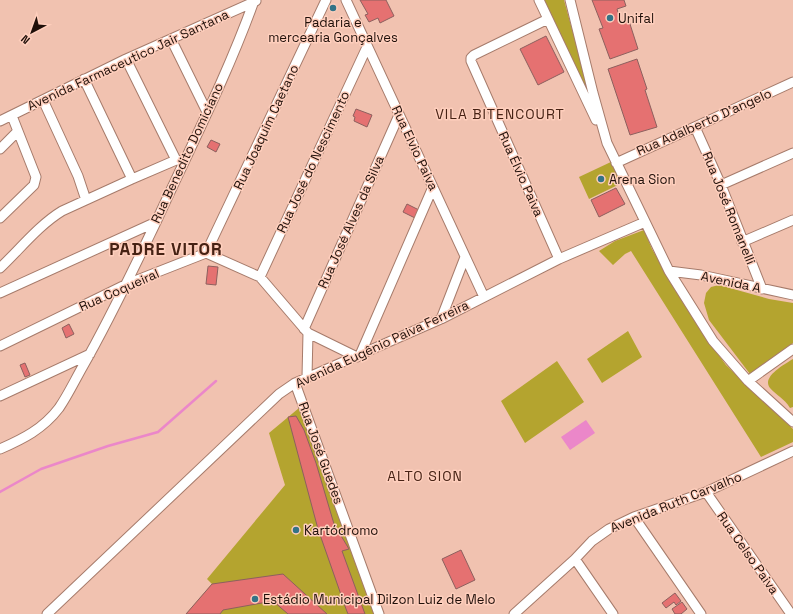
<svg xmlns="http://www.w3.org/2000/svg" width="793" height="614" viewBox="0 0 793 614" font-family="'Space Grotesk',sans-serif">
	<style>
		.green { fill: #b4a42f }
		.water { fill: #eb87c9 }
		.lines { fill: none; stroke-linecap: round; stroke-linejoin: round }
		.stream { stroke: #eb87c9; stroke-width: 2.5 }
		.building { fill: #e57171; stroke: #8d605e }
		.minor-casing { stroke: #a67b6b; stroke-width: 11 }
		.minor { stroke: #fff; stroke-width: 9 }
		.poi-dot { fill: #337387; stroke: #ffcfbd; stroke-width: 1.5 }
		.labels { text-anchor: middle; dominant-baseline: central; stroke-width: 3; stroke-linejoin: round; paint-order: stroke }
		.poi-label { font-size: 13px; fill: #1f0f09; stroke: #ffcfbd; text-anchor: start }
		.street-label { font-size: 13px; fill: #1f0f09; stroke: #ffcfbd }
		.neighbourhood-label { font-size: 14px; letter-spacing: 1px; fill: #462214; stroke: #ffcfbd }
		.district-label { font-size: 17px; font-weight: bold; letter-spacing: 1px; fill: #462214; stroke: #ffcfbd }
	</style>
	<rect width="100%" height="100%" fill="#f1c2b0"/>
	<path class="green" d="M539,0H564L598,124Z
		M613,161L624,182L589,199L579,177Z
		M644,230L652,249L704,335L726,365L793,429V442L761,457L631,251L625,254L613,265L599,251L615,241Z
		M719,285L769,299L793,303V343L750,374L709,320L704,303L706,293L711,287Z
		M628,331L642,357L602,383L587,359Z
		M793,359V407L790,408C784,398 777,396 770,388C761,377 785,364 793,359Z
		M557,361L584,402L525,443L501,401Z
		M299,408L375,614H186L212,584L207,579L285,485L269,433Z"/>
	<path class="water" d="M586,420L595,433L570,450L561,437Z"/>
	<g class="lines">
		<path class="stream" d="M0,492L41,469L108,446L158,432L216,381"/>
	</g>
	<path class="building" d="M360,0H386L394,16L380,23L378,18L369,22L365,15L368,14Z
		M592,0H624L626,6L617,9L621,23L629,21L638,49L610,59L599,29L603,28Z
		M546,36L564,72L538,85L520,49Z
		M637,59L647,89L645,90L657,127L630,135L608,69Z
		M356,109L372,115L367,127L354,121L355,117L353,116Z
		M211,140L220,144L216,152L207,147Z
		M616,188L625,204L599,217L591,200Z
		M407,204L419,210L415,218L403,212Z
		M208,266L218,267L216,285L206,284Z
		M69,324L74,334L66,338L62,328Z
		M25,363L30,375L25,377L20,365Z
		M296,416L304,430L316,463L334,524L349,549L342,551L365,614H348L346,609L318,529L288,417Z
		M461,550L475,580L456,589L442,559Z
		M283,574L327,614H288L273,601L223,610L220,614H186L212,584Z
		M675,593L681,601L676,605L674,602L666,608L662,603Z
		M682,602L687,609L681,614H675L672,609Z"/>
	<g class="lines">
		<g class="minor-casing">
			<path id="minor" d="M346,0L484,297
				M539,0L596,120
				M570,0L593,93L607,143L669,271L713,341L748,381L793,422
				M548,19L474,55L471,58V61L559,259
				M171,39L207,112
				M126,59L176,160
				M84,79L132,179
				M43,100L78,176L86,200
				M0,121L126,59L256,1
				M695,127L721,185L762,289
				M0,149L18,131
				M616,163L793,82
				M721,185L793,153
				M0,218L34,185L36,177L12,116
				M742,242L793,220
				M206,253L326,0
				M0,268C20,249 39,225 62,211L132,179L176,160L184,161
				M669,271L701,275L793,295
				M260,277L367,47
				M0,293L156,222
				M441,319L465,257
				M304,329L399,115
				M0,346L127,284L206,253L260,277L308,333L357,357
				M360,355L433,187
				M307,377L308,333
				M748,381L793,349
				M295,383L379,614
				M0,396L90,354
				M0,449C23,439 43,429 59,408C68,395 75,380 83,366C110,319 133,270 157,220C190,148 227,76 254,1
				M706,492L791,614
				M634,517L701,614
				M575,559L613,614
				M47,614L279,394L295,383L441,319L559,259L645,222
				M514,614L575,559L592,541L609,529L634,517L706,492L793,451"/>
		</g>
		<use href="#minor" class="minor"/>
	</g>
	<g class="poi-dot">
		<circle cx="333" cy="8" r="4"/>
		<circle cx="610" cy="18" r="4"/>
		<circle cx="601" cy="179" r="4"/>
		<circle cx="296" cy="530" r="4"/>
		<circle cx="255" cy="599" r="4"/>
	</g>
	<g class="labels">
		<g class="poi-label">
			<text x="618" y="18">Unifal</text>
			<text x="333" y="22" text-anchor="middle">Padaria e<tspan x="333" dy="15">mercearia Gonçalves</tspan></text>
			<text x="609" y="179">Arena Sion</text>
			<text x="304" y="530">Kartódromo</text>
			<text x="263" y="599">Estádio Municipal Dilzon Luiz de Melo</text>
		</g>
		<g class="street-label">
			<text transform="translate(128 60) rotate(-25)">Avenida Farmaceutico Jair Santana</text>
			<text transform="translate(704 122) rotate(-24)">Rua Adalberto D'angelo</text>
			<text transform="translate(266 127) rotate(-65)">Rua Joaquim Caetano</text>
			<text transform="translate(415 148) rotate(65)">Rua Elvio Paiva</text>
			<text transform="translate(187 153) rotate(-65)">Rua Benedito Domiciano</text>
			<text transform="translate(313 162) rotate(-65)">Rua José do Nescimento</text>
			<text transform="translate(521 174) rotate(66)">Rua Élvio Paiva</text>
			<text transform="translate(729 208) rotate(68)">Rua José Romanelli</text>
			<text transform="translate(351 222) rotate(-66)">Rua José Alves da Silva</text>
			<text transform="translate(731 282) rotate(12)">Avenida A</text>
			<text transform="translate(119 290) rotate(-24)">Rua Coqueiral</text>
			<text transform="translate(382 344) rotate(-25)">Avenida Eugênio Paiva Ferreira</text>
			<text transform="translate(321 453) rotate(70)">Rua José Guedes</text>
			<text transform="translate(676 502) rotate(-22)">Avenida Ruth Carvalho</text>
			<text transform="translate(748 553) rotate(55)">Rua Celso Paiva</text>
		</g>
		<g class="neighbourhood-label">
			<text x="500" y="114">VILA BITENCOURT</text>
			<text x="425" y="476">ALTO SION</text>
		</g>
		<g class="district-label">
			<text x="166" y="249">PADRE VITOR</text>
		</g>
	</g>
	<g transform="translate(32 32) rotate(221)" stroke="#ffcfbd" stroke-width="3" paint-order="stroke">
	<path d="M0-3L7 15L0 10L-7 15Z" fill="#1f0f09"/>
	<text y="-6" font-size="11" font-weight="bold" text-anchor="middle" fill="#1f0f09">N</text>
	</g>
</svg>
